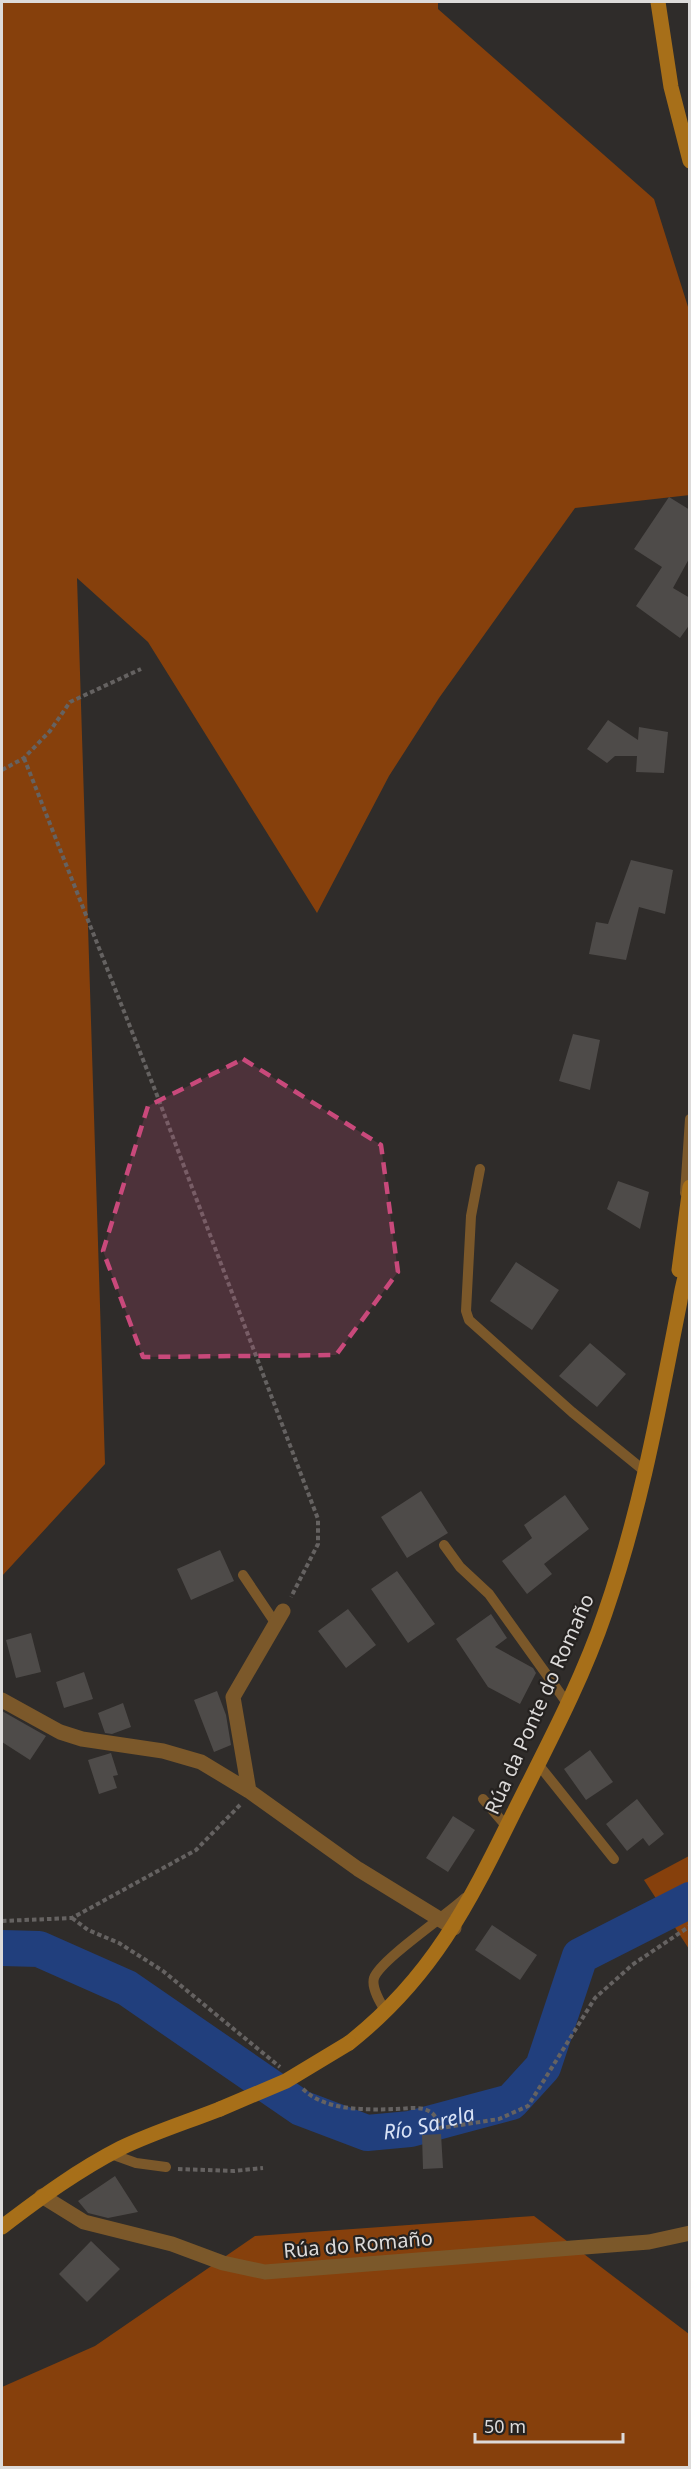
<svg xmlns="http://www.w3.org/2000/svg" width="691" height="2469" viewBox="0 0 691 2469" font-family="'Noto Sans',sans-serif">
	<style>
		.forest { fill: #86400c }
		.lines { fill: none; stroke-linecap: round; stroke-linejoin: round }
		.river { stroke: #213f7d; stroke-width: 36 }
		.building { fill: #4e4b49 }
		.path { stroke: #656261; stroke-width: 4; stroke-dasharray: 4.5 3; stroke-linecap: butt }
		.service { stroke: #7b582a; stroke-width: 10 }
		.minor { stroke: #7b582a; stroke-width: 15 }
		.secondary { stroke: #a76f19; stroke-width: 15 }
		.secondary-bridge { stroke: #a76f19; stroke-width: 15 }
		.marked { fill: #c9497b; fill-opacity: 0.2; stroke: #c9497b; stroke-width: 4.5; stroke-dasharray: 12 8; stroke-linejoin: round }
		.labels { text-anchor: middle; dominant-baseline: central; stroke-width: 4.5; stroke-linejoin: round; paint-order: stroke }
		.street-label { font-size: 20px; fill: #dddbda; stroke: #252220 }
		.water-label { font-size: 21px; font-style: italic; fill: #d9e3f6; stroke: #252220 }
	</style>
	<rect width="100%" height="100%" fill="#2f2c2a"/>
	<path class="forest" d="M2,2H438V9L654,199L689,310L690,495L575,508L439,698L389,776L317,913L148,642L77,578L105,1464L2,1576Z
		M689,1856V1949L644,1880Z
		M534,2216L689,2334V2467H2V2387L95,2346L255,2236Z"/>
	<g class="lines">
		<path class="river" id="s1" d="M2,1948L39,1949L127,1988L301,2108L367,2133L410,2129L511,2102L543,2067L580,1956L690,1900"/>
	</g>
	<path class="building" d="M669,497L690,510V557L673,588L690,598V624L680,638L636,606L662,567L634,549Z
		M608,720L638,740L639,727L668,732L664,773L636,772L637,756H615L607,763L587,749Z
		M631,860L673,870L665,914L639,907L626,960L589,954L596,922L608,924Z
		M573,1034L600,1040L590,1090L559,1081Z
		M618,1181L649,1192L640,1229L607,1209Z
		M516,1262L559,1290L532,1330L490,1301Z
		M590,1343L626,1374L597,1407L559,1376Z
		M421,1491L448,1533L407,1558L381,1517Z
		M565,1495L589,1529L544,1564L552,1574L527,1594L502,1561L532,1538L524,1525Z
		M220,1550L234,1581L191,1600L177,1569Z
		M397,1571L435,1624L408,1643L371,1589Z
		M348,1609L376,1645L346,1668L318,1631Z
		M491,1614L507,1638L495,1647L533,1668L536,1673L520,1704L488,1687L456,1639Z
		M31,1633L41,1672L16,1678L6,1640Z
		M84,1672L93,1699L64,1708L56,1682Z
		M217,1691L226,1715L231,1745L214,1752L194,1700Z
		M123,1703L131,1727L112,1734L105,1733L98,1713Z
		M2,1711L46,1736L30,1760L2,1742Z
		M590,1750L613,1782L586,1800L564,1769Z
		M111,1753L118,1775L113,1776L117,1788L99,1794L88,1760Z
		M637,1799L664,1834L649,1846L643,1838L627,1851L606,1824Z
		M453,1816L475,1830L448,1872L426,1858Z
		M492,1925L537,1955L520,1980L475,1950Z
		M441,2134L443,2168L423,2169L422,2135Z
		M115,2176L138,2212L108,2218L88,2213L78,2201Z
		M91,2241L120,2269L87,2302L59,2274Z"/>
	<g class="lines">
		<path class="path" d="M24,758L155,1090L318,1519V1544L291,1597
			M2,770L24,758L50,731L70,702L141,669
			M72,1918L88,1930L119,1943L163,1971L280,2067
			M2,1921L72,1918L196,1850L240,1805
			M303,2089C325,2111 366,2110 396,2109C407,2109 422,2105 432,2113C436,2116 439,2124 441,2128L499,2119L528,2106L595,1998L632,1965L690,1926
			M178,2169L234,2171L263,2168"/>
		<path class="service" d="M480,1169L471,1216L466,1311L469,1320L572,1412L647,1473
			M685,1193L690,1119
			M444,1545L460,1567L489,1594L567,1703
			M243,1575L276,1624
			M538,1764L614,1859
			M483,1799L507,1827
			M386,2012C381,2004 371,1988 374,1978C380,1960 447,1915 465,1898
			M111,2154L136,2163L166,2167"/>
		<path class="minor" d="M2,1700L60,1732L82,1739L163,1751L201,1762L249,1791L358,1869L454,1928
			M249,1791L233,1697L283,1611
			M42,2196L84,2222L172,2244L223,2263L265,2272L649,2242L690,2233"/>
		<path class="secondary" d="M658,2L671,87L690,161
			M679,1270L690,1187
			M349,2043C433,1977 469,1903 515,1810C547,1746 582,1681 605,1613C641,1509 659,1408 680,1301C682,1286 687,1271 690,1256
			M2,2227C40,2198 78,2170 121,2148C152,2133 187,2122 220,2109"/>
		<path class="secondary-bridge" d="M220,2109L286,2081L349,2043"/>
	</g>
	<path class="marked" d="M243,1059L381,1145L398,1272L336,1355L143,1357L103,1251L148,1106Z"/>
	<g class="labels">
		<g class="street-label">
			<text transform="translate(539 1704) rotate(-66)">Rúa da Ponte do Romaño</text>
			<text transform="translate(358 2244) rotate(-5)">Rúa do Romaño</text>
		</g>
		<g class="water-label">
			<text stroke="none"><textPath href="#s1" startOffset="478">Río Sarela</textPath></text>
		</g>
	</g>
	<rect width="691" height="2469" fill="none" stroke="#dddbda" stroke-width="6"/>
	<path d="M475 2433v9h148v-9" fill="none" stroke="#dddbda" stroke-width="3"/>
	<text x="484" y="2433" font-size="18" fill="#dddbda" stroke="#252220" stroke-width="4.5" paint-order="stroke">50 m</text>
</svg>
